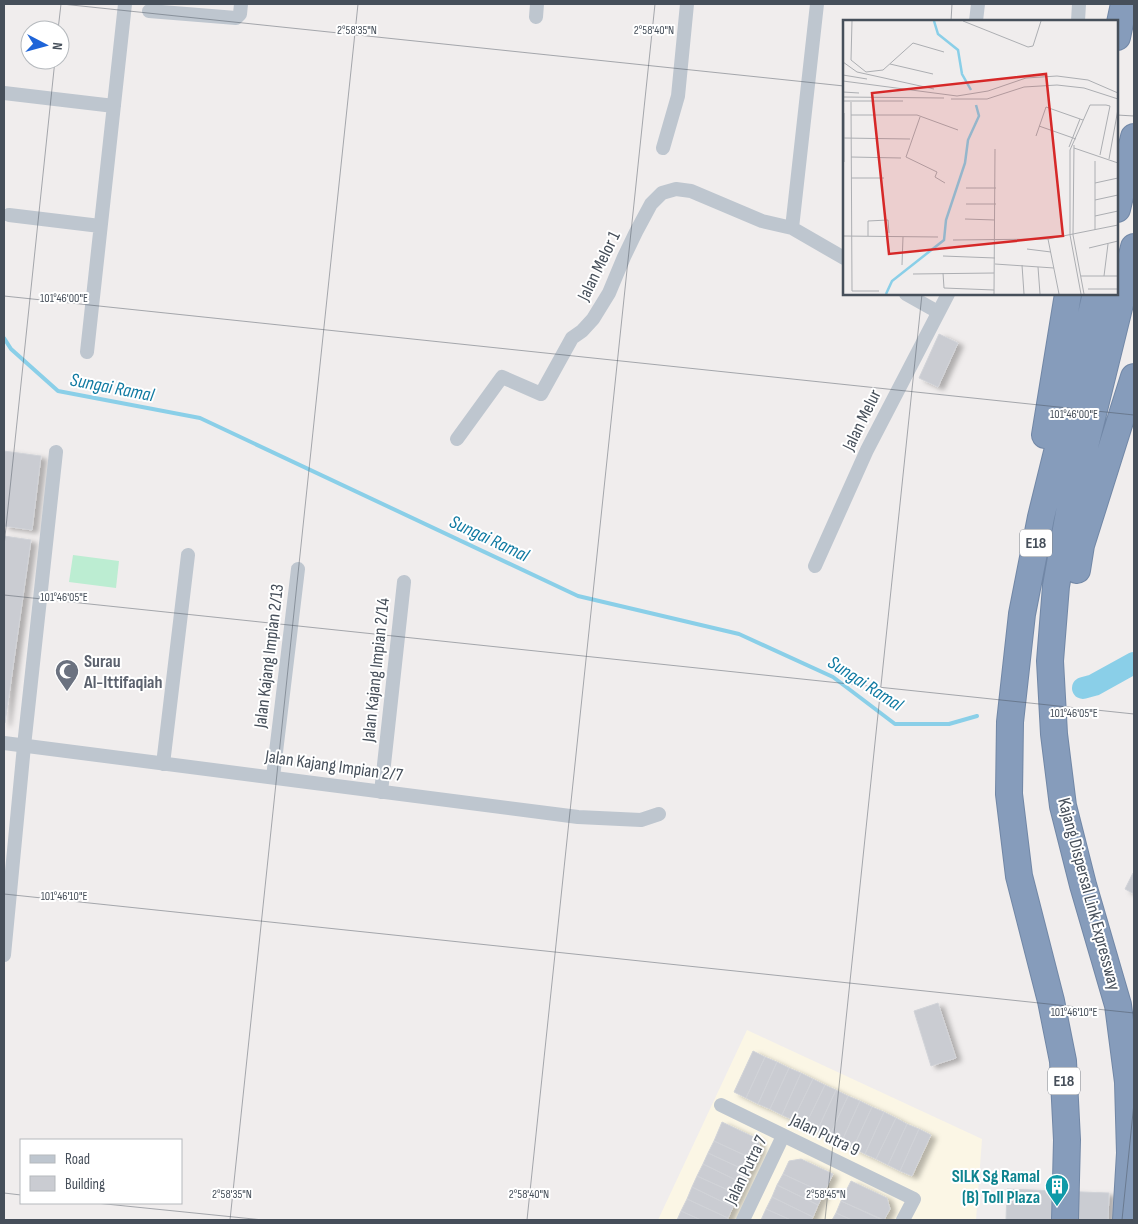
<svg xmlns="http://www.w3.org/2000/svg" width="1138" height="1224" viewBox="0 0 1138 1224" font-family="'Sofia Sans Condensed',sans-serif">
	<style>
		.commercial { fill: #fbf6e5 }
		.green { fill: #bcedd2 }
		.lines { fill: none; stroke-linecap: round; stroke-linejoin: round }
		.stream { stroke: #8acfe8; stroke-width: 4 }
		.river { stroke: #8acfe8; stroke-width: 22 }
		.building { fill: #caccd2; stroke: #d1d3d8; filter: url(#shadow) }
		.motorway-casing { stroke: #7187a6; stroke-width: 28 }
		.minor { stroke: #bec6cf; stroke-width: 14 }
		.motorway { stroke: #869cbb; stroke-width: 26 }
		.ticks { fill: none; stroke: #464f5a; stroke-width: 1; stroke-opacity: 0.45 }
		.labels { text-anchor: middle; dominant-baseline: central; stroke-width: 4; stroke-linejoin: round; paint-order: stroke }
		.shield { fill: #fff; stroke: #7e848c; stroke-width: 1 }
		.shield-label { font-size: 16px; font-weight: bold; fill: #464f5a }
		.street-label { font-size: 18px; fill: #464f5a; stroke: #fff }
		.worship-label { font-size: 18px; font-weight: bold; fill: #5b616d; stroke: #fff; text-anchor: start }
		.culture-label { font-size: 18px; font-weight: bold; fill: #0d838f; stroke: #fff; text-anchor: end }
		.water-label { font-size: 19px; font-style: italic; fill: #107aa2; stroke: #fff }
		.inset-river { fill: none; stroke: #8acfe8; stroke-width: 2.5 }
		.inset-road { fill: none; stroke: #acaeb2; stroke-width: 1 }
		.view { fill: #d62828; fill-opacity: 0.15; stroke: #d62828; stroke-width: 2.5 }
		.inset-edge { fill: none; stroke: #464f5a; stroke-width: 2.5 }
		.ticks-label { font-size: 12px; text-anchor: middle; fill: #464f5a; stroke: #fff; stroke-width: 4; stroke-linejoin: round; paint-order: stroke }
	</style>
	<defs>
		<filter id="shadow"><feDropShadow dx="5.5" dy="3" stdDeviation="2.5" flood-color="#0004"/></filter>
	</defs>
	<rect width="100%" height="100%" fill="#f0eded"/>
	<path class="commercial" d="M747,1030L982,1139L976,1220H658Z"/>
	<path class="green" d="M73,555L119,561L116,588L69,582Z"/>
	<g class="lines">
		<path class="stream" d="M4,338L11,349L58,391L200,418L578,596L739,634L833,677L895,724H949L977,716"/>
		<path class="river" d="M1083,688L1094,685L1134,663"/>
	</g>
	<path class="building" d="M939,334L958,343L938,387L919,378Z
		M4,451L41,456L32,530L4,526Z
		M4,536L31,540L5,723H4Z
		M1133,873L1134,874V894L1125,889Z
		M938,1003L956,1058L931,1066L914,1011Z
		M753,1051L765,1057L746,1098L734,1092Z
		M765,1057L777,1062L758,1104L746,1098Z
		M777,1062L789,1068L770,1109L758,1104Z
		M789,1068L801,1073L782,1115L770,1109Z
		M801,1073L813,1079L793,1120L782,1115Z
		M813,1079L825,1085L805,1126L793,1120Z
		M825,1085L836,1090L817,1131L805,1126Z
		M836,1090L848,1096L829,1137L817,1131Z
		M848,1096L860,1101L841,1143L829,1137Z
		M860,1101L872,1107L853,1148L841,1143Z
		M872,1107L884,1112L865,1154L853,1148Z
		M884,1112L896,1118L876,1159L865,1154Z
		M896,1118L907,1124L888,1165L876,1159Z
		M722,1122L758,1139L760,1149L755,1160L714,1141Z
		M907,1124L919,1129L900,1171L888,1165Z
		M919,1129L931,1135L912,1176L900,1171Z
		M714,1141L755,1160L749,1172L708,1153Z
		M708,1153L749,1172L744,1184L703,1164Z
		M801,1159L833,1174L824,1193L783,1174L789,1161Z
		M703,1164L744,1184L739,1195L697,1176Z
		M783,1174L824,1193L818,1205L777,1185Z
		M697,1176L739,1195L733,1207L692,1187Z
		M851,1181L887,1198L890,1209L884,1220L841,1201Z
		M777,1185L818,1205L813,1217L772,1197Z
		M692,1187L733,1207L728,1218L687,1199Z
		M1007,1189L1109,1193L1108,1220H1006Z
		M772,1197L813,1217L811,1220H791L766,1209Z
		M687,1199L728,1218L727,1220H701L681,1211Z
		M841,1201L882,1220H852L836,1213Z
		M766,1209L791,1220H761Z
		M681,1211L701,1220H677Z
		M836,1213L852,1220H832Z"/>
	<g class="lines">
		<g class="motorway-casing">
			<path id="motorway" d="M1117,37L1124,4
				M1117,209L1134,137
				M1045,435L1068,294
				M1077,570L1081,545L1134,377
				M1065,1220L1067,1140L1063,1061L1051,1001L1019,876L1009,794L1010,722L1022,614L1041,517L1096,294
				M1126,1220L1130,1153L1128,1082L1118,1005L1083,885L1063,806L1054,734L1050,661L1056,586L1070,507L1134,247"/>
		</g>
		<path class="minor" d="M149,11L236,18L240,14L241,4
			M536,17L537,4
			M976,21L978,4
			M1078,21L1079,4
			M4,93L114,106
			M663,148L678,96L687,4
			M9,215L100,226
			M792,228L817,4
			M906,294L938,312
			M87,352L125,4
			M457,439L502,377L541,394L572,338L582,331L593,319L609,293L624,257L636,232L651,204L662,193L676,189L691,191L762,221L792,228L844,258
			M815,566L867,450L948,294
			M4,743L578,817L641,820L659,814
			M163,764L188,555
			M273,777L298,569
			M381,792L404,582
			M4,955L24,746L56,452
			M721,1105L914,1199L903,1220
			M743,1220L783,1136"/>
		<use href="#motorway" class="motorway"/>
	</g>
	<path class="ticks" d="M62,4L844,86M951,21L952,4M58,30L61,4M1117,115L1134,116M4,296L1134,415M4,546L55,60M4,595L1134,714M4,894L1134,1013M4,1193L21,1195M96,1203L263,1220M230,1220L358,4M527,1220L655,4M825,1220L922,294M1122,1220L1134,1103"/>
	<defs>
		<g id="mosque-pin" transform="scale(1.25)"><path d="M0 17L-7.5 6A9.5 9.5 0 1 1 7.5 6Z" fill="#6b7280" stroke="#fff"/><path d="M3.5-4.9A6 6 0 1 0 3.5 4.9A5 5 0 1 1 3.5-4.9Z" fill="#fff"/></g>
		<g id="building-pin" transform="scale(1.25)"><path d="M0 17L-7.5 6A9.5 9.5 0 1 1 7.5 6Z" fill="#0f9aa8" stroke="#fff"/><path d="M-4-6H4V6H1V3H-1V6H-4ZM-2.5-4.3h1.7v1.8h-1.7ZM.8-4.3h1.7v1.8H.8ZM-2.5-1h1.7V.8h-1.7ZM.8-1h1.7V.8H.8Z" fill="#fff"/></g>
	</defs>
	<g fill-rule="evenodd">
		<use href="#mosque-pin" x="67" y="671"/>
		<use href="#building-pin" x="1057" y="1186"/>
	</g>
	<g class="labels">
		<g class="shield">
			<rect x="1020" y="529.5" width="32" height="27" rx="4"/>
			<rect x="1048" y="1067.5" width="32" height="27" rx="4"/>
		</g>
		<g class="shield-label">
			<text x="1036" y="543">E18</text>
			<text x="1064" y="1081">E18</text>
		</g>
		<g class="street-label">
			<text transform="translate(599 266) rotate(-64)">Jalan Melor 1</text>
			<text transform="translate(862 420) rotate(-64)">Jalan Melur</text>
			<text transform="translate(269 656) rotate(-83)">Jalan Kajang Impian 2/13</text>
			<text transform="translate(376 670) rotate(-84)">Jalan Kajang Impian 2/14</text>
			<text transform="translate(334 766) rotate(8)">Jalan Kajang Impian 2/7</text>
			<text transform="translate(1089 894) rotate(75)">Kajang Dispersal Link Expressway</text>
			<text transform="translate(825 1135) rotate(26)">Jalan Putra 9</text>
			<text transform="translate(746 1170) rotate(-64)">Jalan Putra 7</text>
		</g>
		<g class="worship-label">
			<text x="84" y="661">Surau<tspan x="84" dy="21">Al-Ittifaqiah</tspan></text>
		</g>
		<g class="culture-label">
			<text x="1040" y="1176">SILK Sg Ramal<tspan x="1040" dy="21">(B) Toll Plaza</tspan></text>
		</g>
		<g class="water-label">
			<text transform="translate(112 388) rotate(11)">Sungai Ramal</text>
			<text transform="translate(489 539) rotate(25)">Sungai Ramal</text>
			<text transform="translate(865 684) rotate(33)">Sungai Ramal</text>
		</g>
	</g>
	<g transform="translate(843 20)">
		<rect width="275" height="275" fill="#f0eded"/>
		<path class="inset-river" d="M91,1L95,14L115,30L119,54L128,70M43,274L49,261L101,220L103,200L122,143L125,120L136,96L133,85"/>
		<path class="inset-road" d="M9,1L8,40L23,52L40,50L70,23L101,32M120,1L185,27L190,26L198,1M0,42L14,52L91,69M47,44L90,54M0,55L24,59M0,61L114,76L145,71L183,58L214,56L245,60L275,73M0,72L16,73M0,77L101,78M108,79H144L181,67L214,65L241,68L275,79M0,81H60M8,82L9,271H36M8,95H74L115,110M77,97L63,137L94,152L92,157L102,163M196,106L233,119M193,116L203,87L240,100M0,118L67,119M231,125L230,215L241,274M226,127L237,99M231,128L275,143M257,135L267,86L263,85M8,137L58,138M266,139L275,89M1,142V93M8,158H41M252,163L275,158M123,168H153M252,180L275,175M123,184H153M252,196L275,191M122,199L152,200M252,210V141M0,216L95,217M25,216V201L45,200L46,213M205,219L216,274M110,220L205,219L275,205M246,228L275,221M184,229L208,232M100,236L152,238M152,244L211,248M59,245L60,217M179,245L181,274M195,247L197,274M100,253L101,268L151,270M70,254L151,253M238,256H275M261,256L265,224M245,269H275M151,274L152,129M238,274L227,215V130L247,85H263"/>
		<path class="view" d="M203,54L220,216L46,234L29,73Z"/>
		<rect width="275" height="275" class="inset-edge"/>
	</g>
	<g class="ticks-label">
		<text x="357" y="34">2°58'35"N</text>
		<text x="654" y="34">2°58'40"N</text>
		<text x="64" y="302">101°46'00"E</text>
		<text x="1074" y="418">101°46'00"E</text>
		<text x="64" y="601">101°46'05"E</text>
		<text x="1074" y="717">101°46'05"E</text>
		<text x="64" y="900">101°46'10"E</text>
		<text x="1074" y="1016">101°46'10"E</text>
		<text x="232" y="1198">2°58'35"N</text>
		<text x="529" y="1198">2°58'40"N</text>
		<text x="826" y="1198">2°58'45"N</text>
	</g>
	<rect width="1138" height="1224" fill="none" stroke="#464f5a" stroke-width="10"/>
	<rect x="20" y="1139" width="162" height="65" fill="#ffffff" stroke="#b5b9bd"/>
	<rect x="30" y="1155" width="25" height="8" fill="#bec6cf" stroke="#b5b9bd"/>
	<text x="65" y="1164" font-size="15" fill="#464f5a">Road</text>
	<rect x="30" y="1176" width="25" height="15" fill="#caccd2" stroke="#b5b9bd"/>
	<text x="65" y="1189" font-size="15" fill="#464f5a">Building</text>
	<g transform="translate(45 45) rotate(96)"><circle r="24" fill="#ffffff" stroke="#b5b9bd"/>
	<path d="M0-4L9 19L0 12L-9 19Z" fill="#1e64d8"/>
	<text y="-8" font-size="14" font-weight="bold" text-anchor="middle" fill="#464f5a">N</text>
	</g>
</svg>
